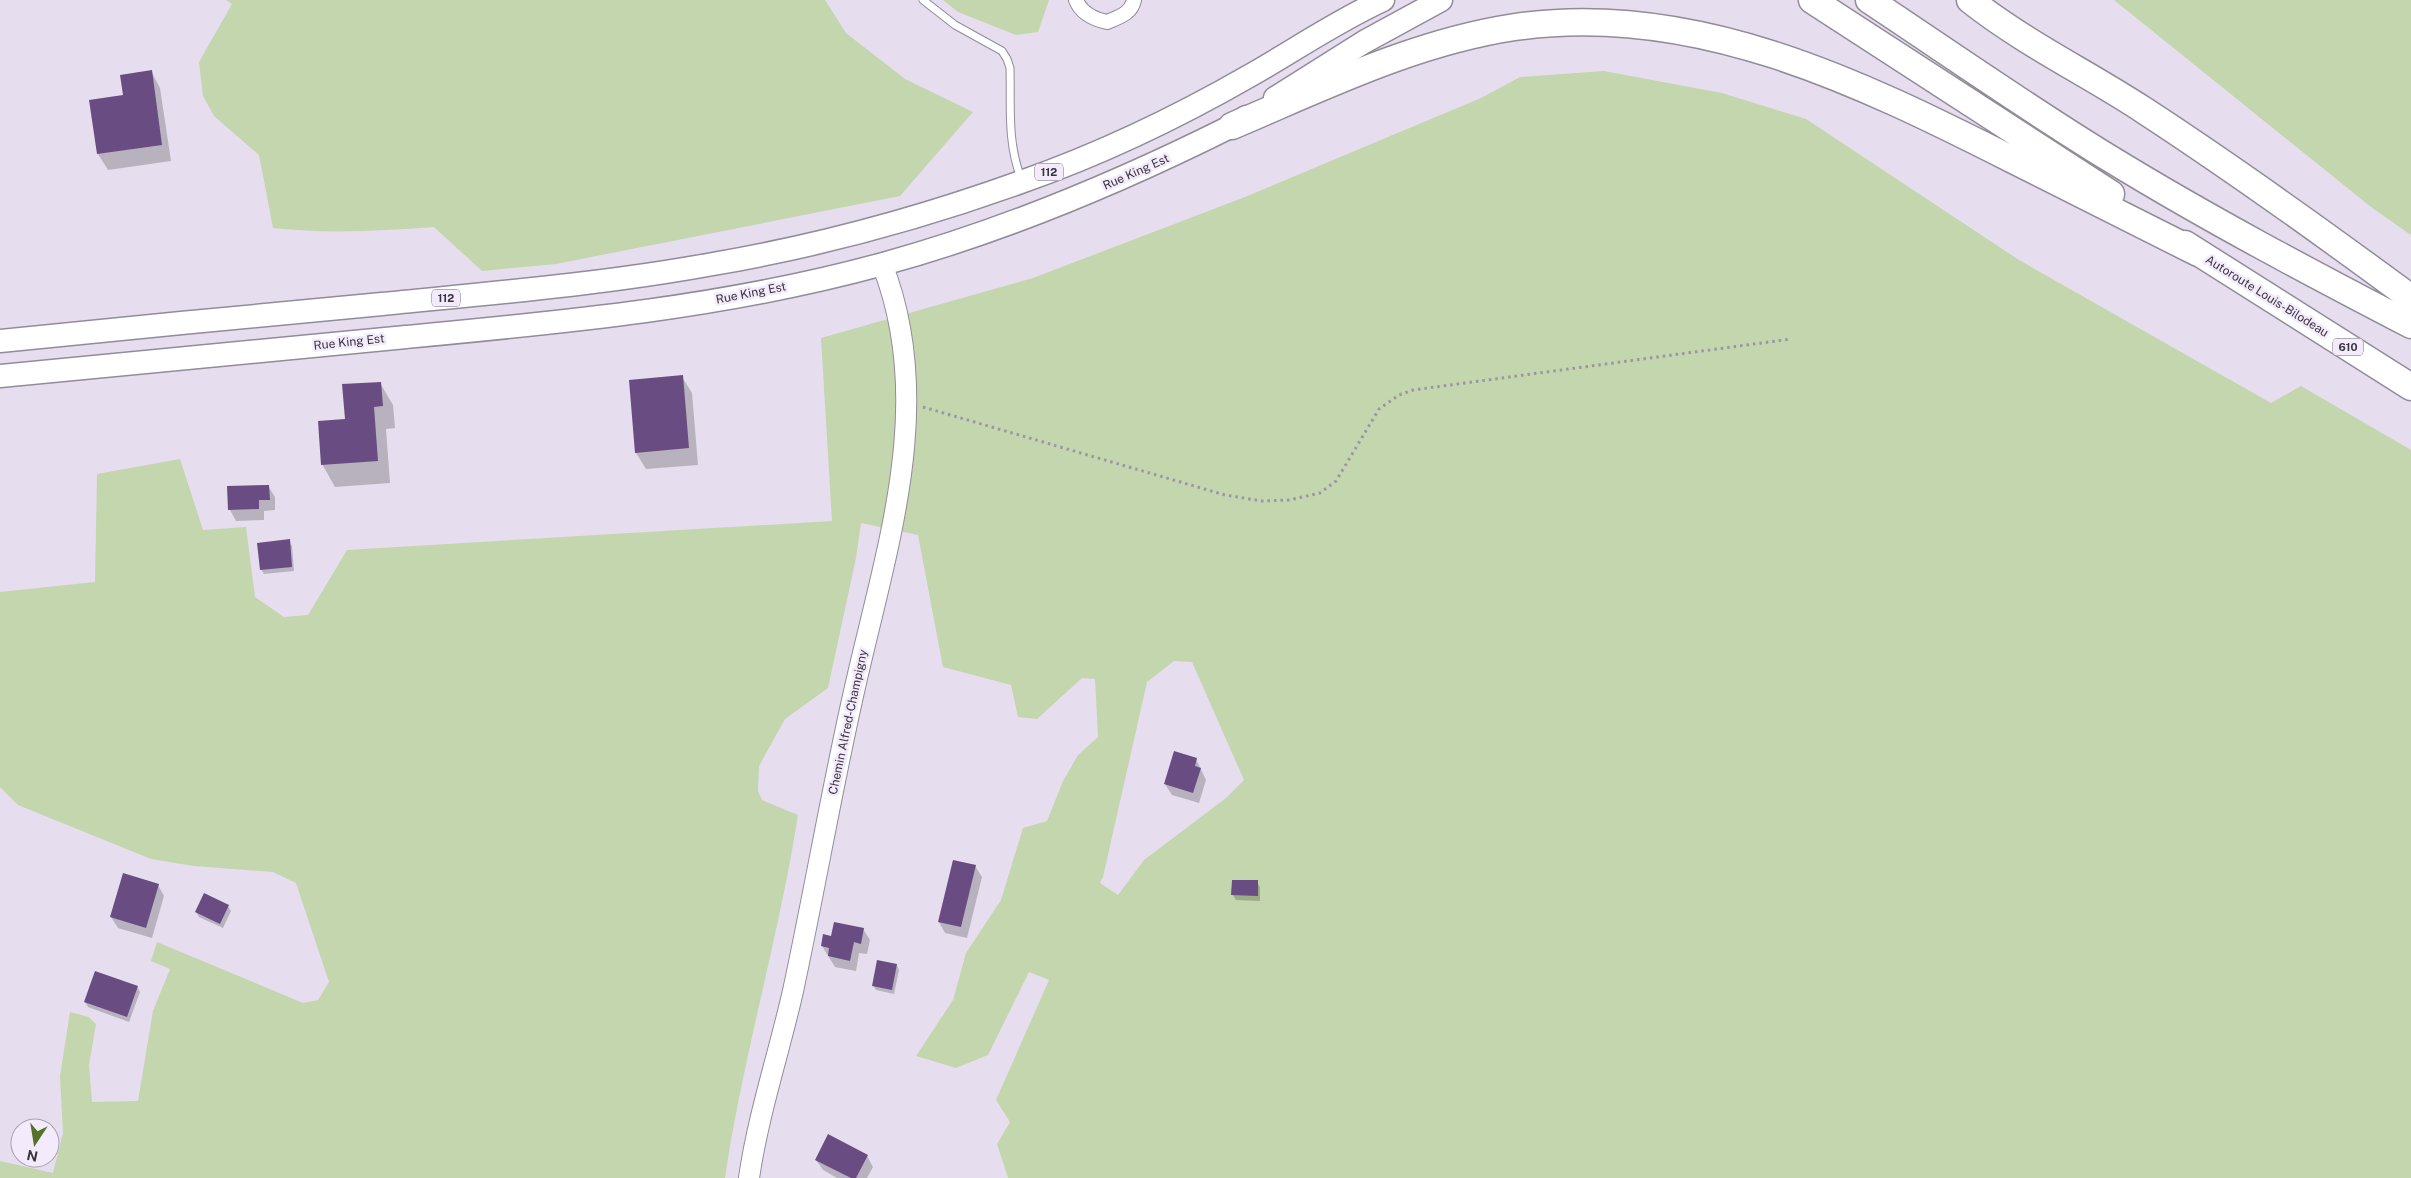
<svg xmlns="http://www.w3.org/2000/svg" width="2411" height="1178" viewBox="0 0 2411 1178" font-family="'Public Sans',sans-serif">
	<style>
		.green { fill: #c3d6ad; fill-rule: evenodd }
		.shadow { fill: #0003 }
		.building { fill: #694c82 }
		.lines { fill: none; stroke-linecap: round; stroke-linejoin: round }
		.lane-casing { stroke: #928b9a; stroke-width: 9 }
		.street-casing { stroke: #928b9a; stroke-width: 16 }
		.secondary-casing { stroke: #928b9a; stroke-width: 22 }
		.primary-casing { stroke: #928b9a; stroke-width: 25 }
		.highway-casing { stroke: #928b9a; stroke-width: 29 }
		.path { stroke: #9c96a3; stroke-width: 3; stroke-dasharray: 2.5 4; stroke-linecap: butt }
		.lane { stroke: #fff; stroke-width: 7 }
		.street { stroke: #fff; stroke-width: 14 }
		.secondary { stroke: #fff; stroke-width: 20 }
		.primary { stroke: #fff; stroke-width: 22 }
		.highway { stroke: #fff; stroke-width: 26 }
		.labels { text-anchor: middle; dominant-baseline: central; stroke-width: 5; stroke-linejoin: round; paint-order: stroke }
		.shield { fill: #f3ebfc; stroke: #706c76; stroke-width: 1 }
		.shield-label { font-size: 11px; font-weight: bold; fill: #38353c }
		.street-label { font-size: 12px; fill: #38353c; stroke: #f3ebfc }
	</style>
	<rect width="100%" height="100%" fill="#e6deee"/>
	<path class="green" d="M226,0H825L846,33L905,79L973,112L900,196L556,264L482,271L434,227C379,231 327,234 273,228L259,155L214,116L203,96L199,62L232,4Z
		M943,0H1049L1038,32L1016,35L958,12Z
		M2114,0H2411V235L2371,207Z
		M1604,71L1722,93L1806,119L2019,260L2271,403L2301,386L2411,450V1178H1008L997,1144L1010,1122L996,1100L1049,980L1029,972L988,1055L956,1068L916,1056L953,1000L966,953L1001,900L1023,828L1047,821L1063,781L1078,755L1098,737L1095,679L1082,678L1037,719L1018,717L1011,685L943,667L918,535L861,523L856,558L828,688L785,719L759,766L758,791L762,800L798,815C779,937 743,1056 725,1178H0V1161L53,1173L63,1133L60,1076L70,1012L89,1017L96,1024L89,1065L92,1102L138,1101L153,1011L170,969L151,961L157,942L303,1003L318,1000L329,982L296,883L273,872L194,866L151,859L18,805L0,787V592L95,582L97,474L180,459L203,530L246,527L255,597L284,617L308,615L347,550L832,521L821,338L1033,278L1245,197L1481,98L1520,77ZM1174,661L1192,662L1244,780L1226,798L1144,860L1118,895L1100,883L1103,877L1147,682Z"/>
	<path class="shadow" d="M151,71L160,88L171,161L108,170L98,154L125,96Z
		M682,377L692,393L698,465L646,469L636,453Z
		M380,383L393,405L395,428L386,429L390,483L335,487L322,464Z
		M268,486L275,497V510L264,511V520L236,521L230,510L229,487Z
		M289,541L292,546L294,571L264,574L261,569Z
		M1196,759L1206,780L1199,803L1172,795L1165,784Z
		M975,866L982,877L967,938L945,933L939,922Z
		M1257,882L1260,887V901L1236,900L1233,895Z
		M158,885L164,896L152,938L118,928L111,917Z
		M228,906L231,911L223,928L199,917L196,912Z
		M863,929L870,940L867,954L859,953L856,971L835,967L822,946L832,937Z
		M897,965L899,970L894,994L876,990L873,985Z
		M137,987L140,992L129,1022L88,1007L85,1002Z
		M867,1156L873,1167L867,1178H837L823,1170L816,1160Z"/>
	<path class="building" d="M152,70L162,145L97,154L89,100L123,95L120,75Z
		M683,375L689,448L635,453L629,380Z
		M381,382L383,406L374,407L378,461L321,465L318,421L345,419L342,384Z
		M269,485L270,500H259V509L228,510L227,486Z
		M290,539L292,567L260,570L257,543Z
		M1174,751L1197,758L1195,766L1201,768L1193,793L1164,784Z
		M953,860L976,865L961,927L938,922Z
		M123,873L159,884L146,928L110,917Z
		M1232,880H1258V896L1231,895Z
		M204,893L229,905L220,924L195,912Z
		M834,922L864,928L861,944L854,942L850,961L828,956L829,948L821,946L823,934L831,936Z
		M877,960L897,964L892,990L872,986Z
		M95,971L138,986L127,1017L84,1002Z
		M828,1134L868,1155L856,1178H851L815,1160Z"/>
	<g class="lines">
		<g class="lane-casing">
			<path id="lane" d="M923,0L955,25L1002,51L1007,59L1010,68C1011,106 1007,142 1021,178"/>
		</g>
		<g class="street-casing">
			<path id="street" d="M1076,0C1081,13 1093,19 1107,22C1119,17 1131,14 1134,0"/>
		</g>
		<g class="secondary-casing">
			<path id="secondary" d="M749,1178C758,1115 779,1053 793,991C814,893 831,794 853,696C884,555 938,406 882,264"/>
		</g>
		<g class="primary-casing">
			<path id="primary" d="M1275,98L1364,42L1441,0
				M0,341C127,328 255,316 382,304C493,293 604,284 713,264C818,246 921,218 1021,182C1101,154 1178,117 1251,75C1295,50 1337,21 1383,0
				M0,376C135,363 270,350 406,337C566,322 727,307 883,264C1004,231 1120,182 1232,126L1246,117"/>
		</g>
		<g class="highway-casing">
			<path id="highway" d="M1812,0L2111,194
				M1869,0C1949,53 2027,108 2109,158C2207,218 2309,272 2411,325
				M1970,0C2023,42 2085,72 2142,109C2234,169 2323,233 2411,298
				M1232,126C1324,87 1415,42 1515,27C1693,1 1859,82 2013,160C2075,191 2137,222 2198,253
				M2185,244L2411,387"/>
		</g>
		<path class="path" d="M923,407L1225,495L1262,501L1289,500L1320,493L1336,481L1379,409L1399,395L1413,390L1791,339"/>
		<use href="#lane" class="lane"/>
		<use href="#street" class="street"/>
		<use href="#secondary" class="secondary"/>
		<use href="#primary" class="primary"/>
		<use href="#highway" class="highway"/>
	</g>
	<g class="labels">
		<g class="shield">
			<rect x="1035" y="163.5" width="28" height="17" rx="4"/>
			<rect x="432" y="289.5" width="28" height="17" rx="4"/>
			<rect x="2333" y="338.5" width="30" height="17" rx="4"/>
		</g>
		<g class="shield-label">
			<text x="1049" y="172">112</text>
			<text x="446" y="298">112</text>
			<text x="2348" y="347">610</text>
		</g>
		<g class="street-label">
			<text transform="translate(1136 172) rotate(-24)">Rue King Est</text>
			<text transform="translate(751 293) rotate(-11)">Rue King Est</text>
			<text transform="translate(2267 296) rotate(32)">Autoroute Louis-Bilodeau</text>
			<text transform="translate(349 342) rotate(-6)">Rue King Est</text>
			<text transform="translate(848 722) rotate(-78)">Chemin Alfred-Champigny</text>
		</g>
	</g>
	<g transform="translate(35 1143) rotate(192)"><circle r="24" fill="#f3ebfc" stroke="#a8a2af"/>
	<path d="M0-4L9 19L0 12L-9 19Z" fill="#547228"/>
	<text y="-8" font-size="14" font-weight="bold" text-anchor="middle" fill="#38353c">N</text>
	</g>
</svg>
